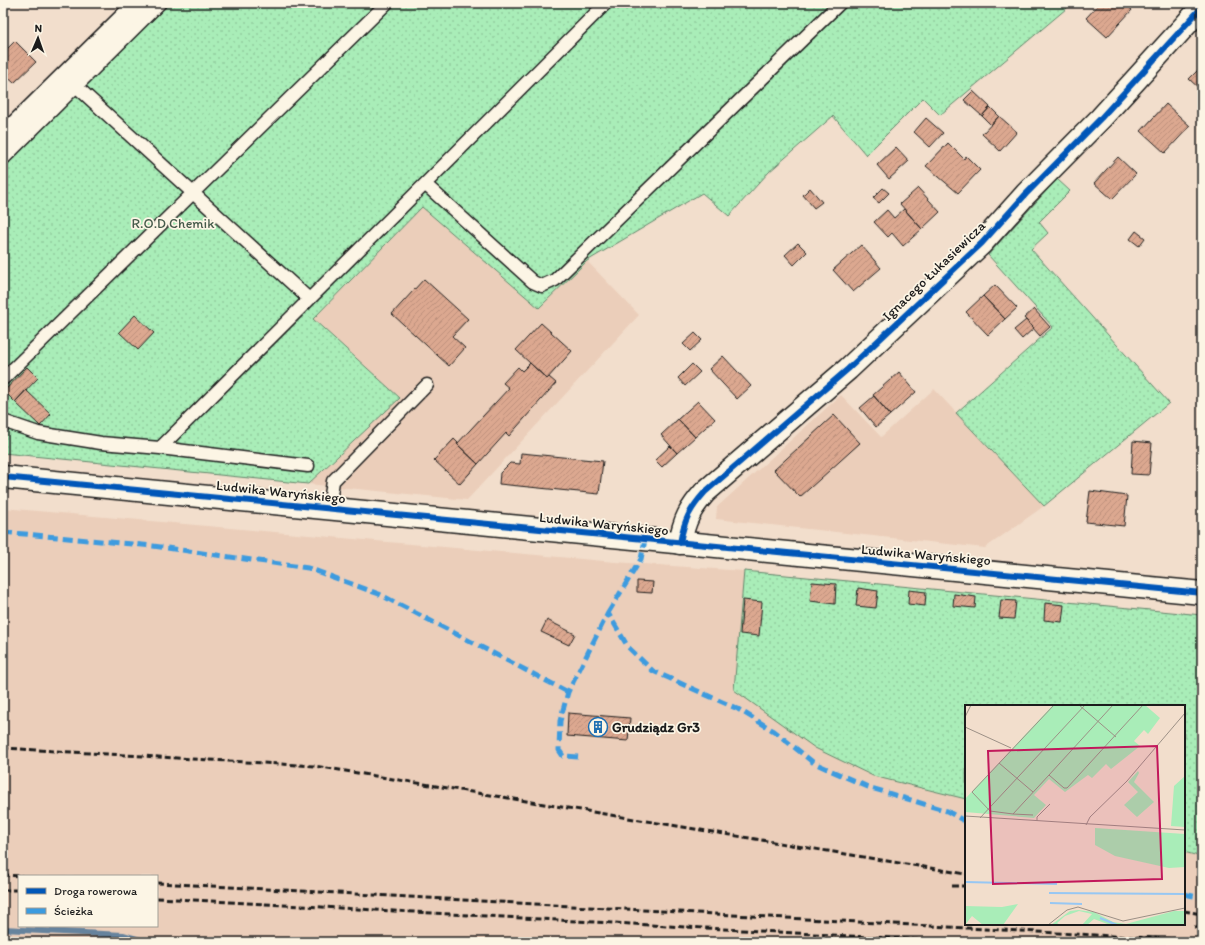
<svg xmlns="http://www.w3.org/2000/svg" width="1205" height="945" viewBox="0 0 1205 945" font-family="Itim,sans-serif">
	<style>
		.built { fill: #ebceba; fill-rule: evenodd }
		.grass { fill: url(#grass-dots); stroke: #62846a }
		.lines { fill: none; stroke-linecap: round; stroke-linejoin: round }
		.stream { stroke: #66839d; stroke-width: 6 }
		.building { fill: url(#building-hatch); stroke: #1c1c1c }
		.lane-casing { stroke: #1c1c1c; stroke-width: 15 }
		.street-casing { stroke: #1c1c1c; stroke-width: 25 }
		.secondary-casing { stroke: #1c1c1c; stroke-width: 25 }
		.lane { stroke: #fcf5e5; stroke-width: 12 }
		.street { stroke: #fcf5e5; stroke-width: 22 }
		.secondary { stroke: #fcf5e5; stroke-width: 22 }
		.rail { stroke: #1c1c1c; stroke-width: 3; stroke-dasharray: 6 3; stroke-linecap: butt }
		.quiet { stroke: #3c9bdf; stroke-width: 5; stroke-dasharray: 10 5; stroke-linecap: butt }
		.cycleway-casing { stroke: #fcf5e5; stroke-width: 8 }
		.cycleway { stroke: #0057b8; stroke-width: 6 }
		.labels { text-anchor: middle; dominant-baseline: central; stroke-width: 3.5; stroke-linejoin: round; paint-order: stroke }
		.park-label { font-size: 14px; fill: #465b4b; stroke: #fcf5e5 }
		.street-label { font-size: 14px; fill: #1c1c1c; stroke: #fcf5e5 }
		.poi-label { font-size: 14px; font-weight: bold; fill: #1c1c1c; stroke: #fcf5e5; text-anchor: start }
		.inset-river { fill: none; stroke: #97c7f3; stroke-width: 2 }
		.inset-road { fill: none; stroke: #9c9086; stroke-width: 1 }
		.view { fill: #c2185b; fill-opacity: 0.15; stroke: #c2185b; stroke-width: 2 }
		.inset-edge { fill: none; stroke: #1c1c1c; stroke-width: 2 }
	</style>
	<defs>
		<pattern id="grass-dots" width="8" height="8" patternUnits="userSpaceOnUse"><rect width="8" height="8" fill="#a9edb8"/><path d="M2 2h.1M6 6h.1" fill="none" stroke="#91cb9e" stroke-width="1.8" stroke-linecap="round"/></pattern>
		<pattern id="building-hatch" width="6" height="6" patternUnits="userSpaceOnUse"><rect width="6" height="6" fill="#dca890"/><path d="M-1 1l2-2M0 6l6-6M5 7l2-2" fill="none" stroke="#bc907c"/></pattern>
	</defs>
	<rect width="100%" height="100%" fill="#f2decc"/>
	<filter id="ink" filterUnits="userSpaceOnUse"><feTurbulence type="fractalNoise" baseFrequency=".025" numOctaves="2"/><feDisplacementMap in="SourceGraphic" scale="8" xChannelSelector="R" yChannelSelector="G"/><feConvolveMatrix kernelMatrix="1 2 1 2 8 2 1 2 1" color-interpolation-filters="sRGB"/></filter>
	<g filter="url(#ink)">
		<path class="built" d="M422,206L539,308L587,261L639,315L467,500L308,484L400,398L313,319Z
			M934,389L1044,506L985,548L716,519L717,507L841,395L881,437Z
			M3,508L615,562L744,571L734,690L873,776L966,799V924H1184V852L1202,857V942H3ZM19,876H157V926H19Z"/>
		<path class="grass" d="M154,3H1073L940,115L923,98L866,155L833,116L769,172L729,216L702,193L587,261L539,308L422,207L313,319L400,398L308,484L3,453V153Z
			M1057,179L1070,191L1039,222L1048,233L1031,249L1169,403L1044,506L956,413L1053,327L988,255Z
			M744,571L1202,615V857L1184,852V706H966V799L873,776L815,748L734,690Z"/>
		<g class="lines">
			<path class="stream" d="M3,929L123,935L147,942"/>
		</g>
		<path class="building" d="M1100,3H1125L1132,10L1107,37L1086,18Z
			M15,41L36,62L14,83L3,73V53Z
			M1202,66V91L1189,79Z
			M973,91L990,107L982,116L964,100Z
			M1166,104L1190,126L1165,153L1141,131Z
			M990,107L999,116L991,125L982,116Z
			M999,116L1017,132L1000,151L982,134Z
			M926,118L943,133L930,147L914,132Z
			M948,143L964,159L966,156L980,170L958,193L926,166Z
			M896,147L909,161L889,179L877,165Z
			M1118,157L1136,174L1112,199L1094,183Z
			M810,188L822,202L814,208L803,195Z
			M883,188L889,193L879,203L873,198Z
			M918,188L940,212L922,229L900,204Z
			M904,209L922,229L903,246L892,233L888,237L874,222L887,210L894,218Z
			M1136,231L1145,238L1139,246L1130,239Z
			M798,243L807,252L794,265L785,255Z
			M861,245L881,268L853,292L833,270Z
			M424,279L468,319L452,336L465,348L449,366L392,314Z
			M995,285L1017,308L1005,319L983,296Z
			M983,296L1005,319L988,335L966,312Z
			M1034,309L1050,327L1040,336L1024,318Z
			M135,315L154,333L138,350L119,332Z
			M1026,320L1034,328L1022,339L1014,330Z
			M541,323L572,351L547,379L516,350Z
			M695,333L702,340L690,351L683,344Z
			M723,356L751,386L737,399L709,369Z
			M530,363L547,379L549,377L556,383L509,436L506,433L478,464L457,444L509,388L503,383L518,367L522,371Z
			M692,364L700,372L685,386L678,378Z
			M27,367L38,378L15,402L4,391Z
			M899,372L916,392L890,415L873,395Z
			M26,390L51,414L40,426L15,402Z
			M874,396L890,415L876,427L860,408Z
			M698,401L715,419L695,437L678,419Z
			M834,415L860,443L800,497L774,470Z
			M678,419L695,437L677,453L661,435Z
			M454,439L458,443L457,444L478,464L460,484L434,460Z
			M1133,441L1152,443L1149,475L1131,474Z
			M670,446L677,453L662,467L655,460Z
			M521,453L603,461L599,494L499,484L500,473L510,463L520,464Z
			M1090,491L1127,496L1124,526L1086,522Z
			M637,581L653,582L652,593L637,592Z
			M812,582L836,584L835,604L810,601Z
			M858,588L878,591L876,608L856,606Z
			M909,590L926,592L925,606L908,604Z
			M954,594L976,597L975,608L953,606Z
			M743,600L762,602L759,636L740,634Z
			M1001,600L1016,601L1014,619L999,618Z
			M1045,603L1064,605L1062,622L1044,620Z
			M547,620L575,634L569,645L541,632Z
			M568,713L630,718L628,741L567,736Z"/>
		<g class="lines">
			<g class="lane-casing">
				<path id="lane" d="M76,86L309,299
					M3,159L160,3
					M425,184L606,3
					M3,379L387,3
					M3,421L38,433L101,443L160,448
					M308,466L160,448L425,184L533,282L542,286L555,280L840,3
					M329,509L333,481L427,385"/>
			</g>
			<g class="street-casing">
				<path id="street" d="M3,139L141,3
					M680,543C684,520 690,509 705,492L848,369L982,243L1026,194L1101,118L1202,7"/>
			</g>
			<g class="secondary-casing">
				<path id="secondary" d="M3,477L1202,593"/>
			</g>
			<use href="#lane" class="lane"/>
			<use href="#street" class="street"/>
			<use href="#secondary" class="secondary"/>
			<path class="rail" d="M3,748L315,766L966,874
				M3,875L22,876
				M157,883L1202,941
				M952,886H966
				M3,890H19
				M157,898L960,942
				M1184,911L1202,914
				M1194,927H1202"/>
			<path class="quiet" d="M3,532L153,546L308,568L379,594L568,692
				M608,613L641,559L645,540
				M578,757L563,756L559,750L560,721L568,692L608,613L628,647L653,671L738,709L774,731L814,763L868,787L947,811L966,822
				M1184,894L1202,898"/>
			<g class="cycleway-casing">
				<path id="cycleway" d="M3,477L1202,593
					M680,543C684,520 690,509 705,492L848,369L982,243L1026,194L1101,118L1202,7"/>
			</g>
			<use href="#cycleway" class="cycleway"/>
		</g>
	</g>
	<defs>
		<g id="building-ring" transform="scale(1)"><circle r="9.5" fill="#fcf5e5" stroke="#1f6fb2" stroke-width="1.5"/><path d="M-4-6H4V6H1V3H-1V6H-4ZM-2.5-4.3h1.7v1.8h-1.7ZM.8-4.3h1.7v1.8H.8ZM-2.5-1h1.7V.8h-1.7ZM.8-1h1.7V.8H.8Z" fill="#1f6fb2"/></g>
	</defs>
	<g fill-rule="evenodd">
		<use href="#building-ring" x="598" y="727"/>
	</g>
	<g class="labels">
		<g class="park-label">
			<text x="173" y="223">R.O.D Chemik</text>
		</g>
		<g class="street-label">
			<text transform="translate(934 271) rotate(-44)">Ignacego Łukasiewicza</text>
			<text transform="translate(281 492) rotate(6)">Ludwika Waryńskiego</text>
			<text transform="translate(604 524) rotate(6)">Ludwika Waryńskiego</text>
			<text transform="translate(926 555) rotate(5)">Ludwika Waryńskiego</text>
		</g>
		<g class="poi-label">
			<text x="612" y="727">Grudziądz Gr3</text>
		</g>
	</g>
	<g transform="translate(965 705)">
		<rect width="220" height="220" fill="#f2decc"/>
		<path d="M88,0H180L195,13L183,29L179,25L169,36L175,41L146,64L141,59L127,73L123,70L100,87L84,74L69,90L81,100L69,113L0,107V94ZM173,66L174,68L169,77L189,97L172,112L159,100L173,87L163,77ZM220,71V122L206,121L209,81ZM130,123L220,129V162L204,163L150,151L130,140ZM53,199L38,220H18L7,211L0,220V201L37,202ZM113,205L129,207L148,217L161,219L209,206H220V220H145L129,214L122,220H117L127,209L114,206L100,211L92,218L95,220H86L105,206Z" fill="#a9edb8"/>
		<path class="inset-river" d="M0,177L92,179M84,188L220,189M85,198L117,199M135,213L152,220"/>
		<path class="inset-road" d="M114,0L151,32M0,12L6,0M0,22L46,43M34,58L68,87M84,70L148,0M48,109L25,106L7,87L89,0M68,110L48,109L84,70L99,83H102L178,0M0,111L220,125M15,113L120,0M72,116V112L85,99M121,120L125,112L162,76L220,8M83,220L102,205L113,202L158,216L220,203"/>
		<path class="view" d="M192,41L197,174L28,179L23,46Z"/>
		<rect width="220" height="220" class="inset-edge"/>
	</g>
	<rect width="1205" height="945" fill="none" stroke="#fcf5e5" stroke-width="16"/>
	<rect x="8" y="8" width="1189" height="929" fill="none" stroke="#1c1c1c" stroke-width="1.5" filter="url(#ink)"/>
	<rect x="18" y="875" width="140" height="52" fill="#fcf5e5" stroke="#a29e95"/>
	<rect x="26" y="888" width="20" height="6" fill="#0057b8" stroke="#a29e95"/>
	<text x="54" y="895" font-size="12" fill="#1c1c1c">Droga rowerowa</text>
	<rect x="26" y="908" width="20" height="6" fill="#3c9bdf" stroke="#a29e95"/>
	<text x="54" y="915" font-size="12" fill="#1c1c1c">Ścieżka</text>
	<g transform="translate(38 38) rotate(2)" stroke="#fcf5e5" stroke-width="3" paint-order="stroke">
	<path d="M0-3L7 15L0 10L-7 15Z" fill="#1c1c1c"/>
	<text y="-6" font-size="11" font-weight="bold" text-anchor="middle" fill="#1c1c1c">N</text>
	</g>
</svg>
